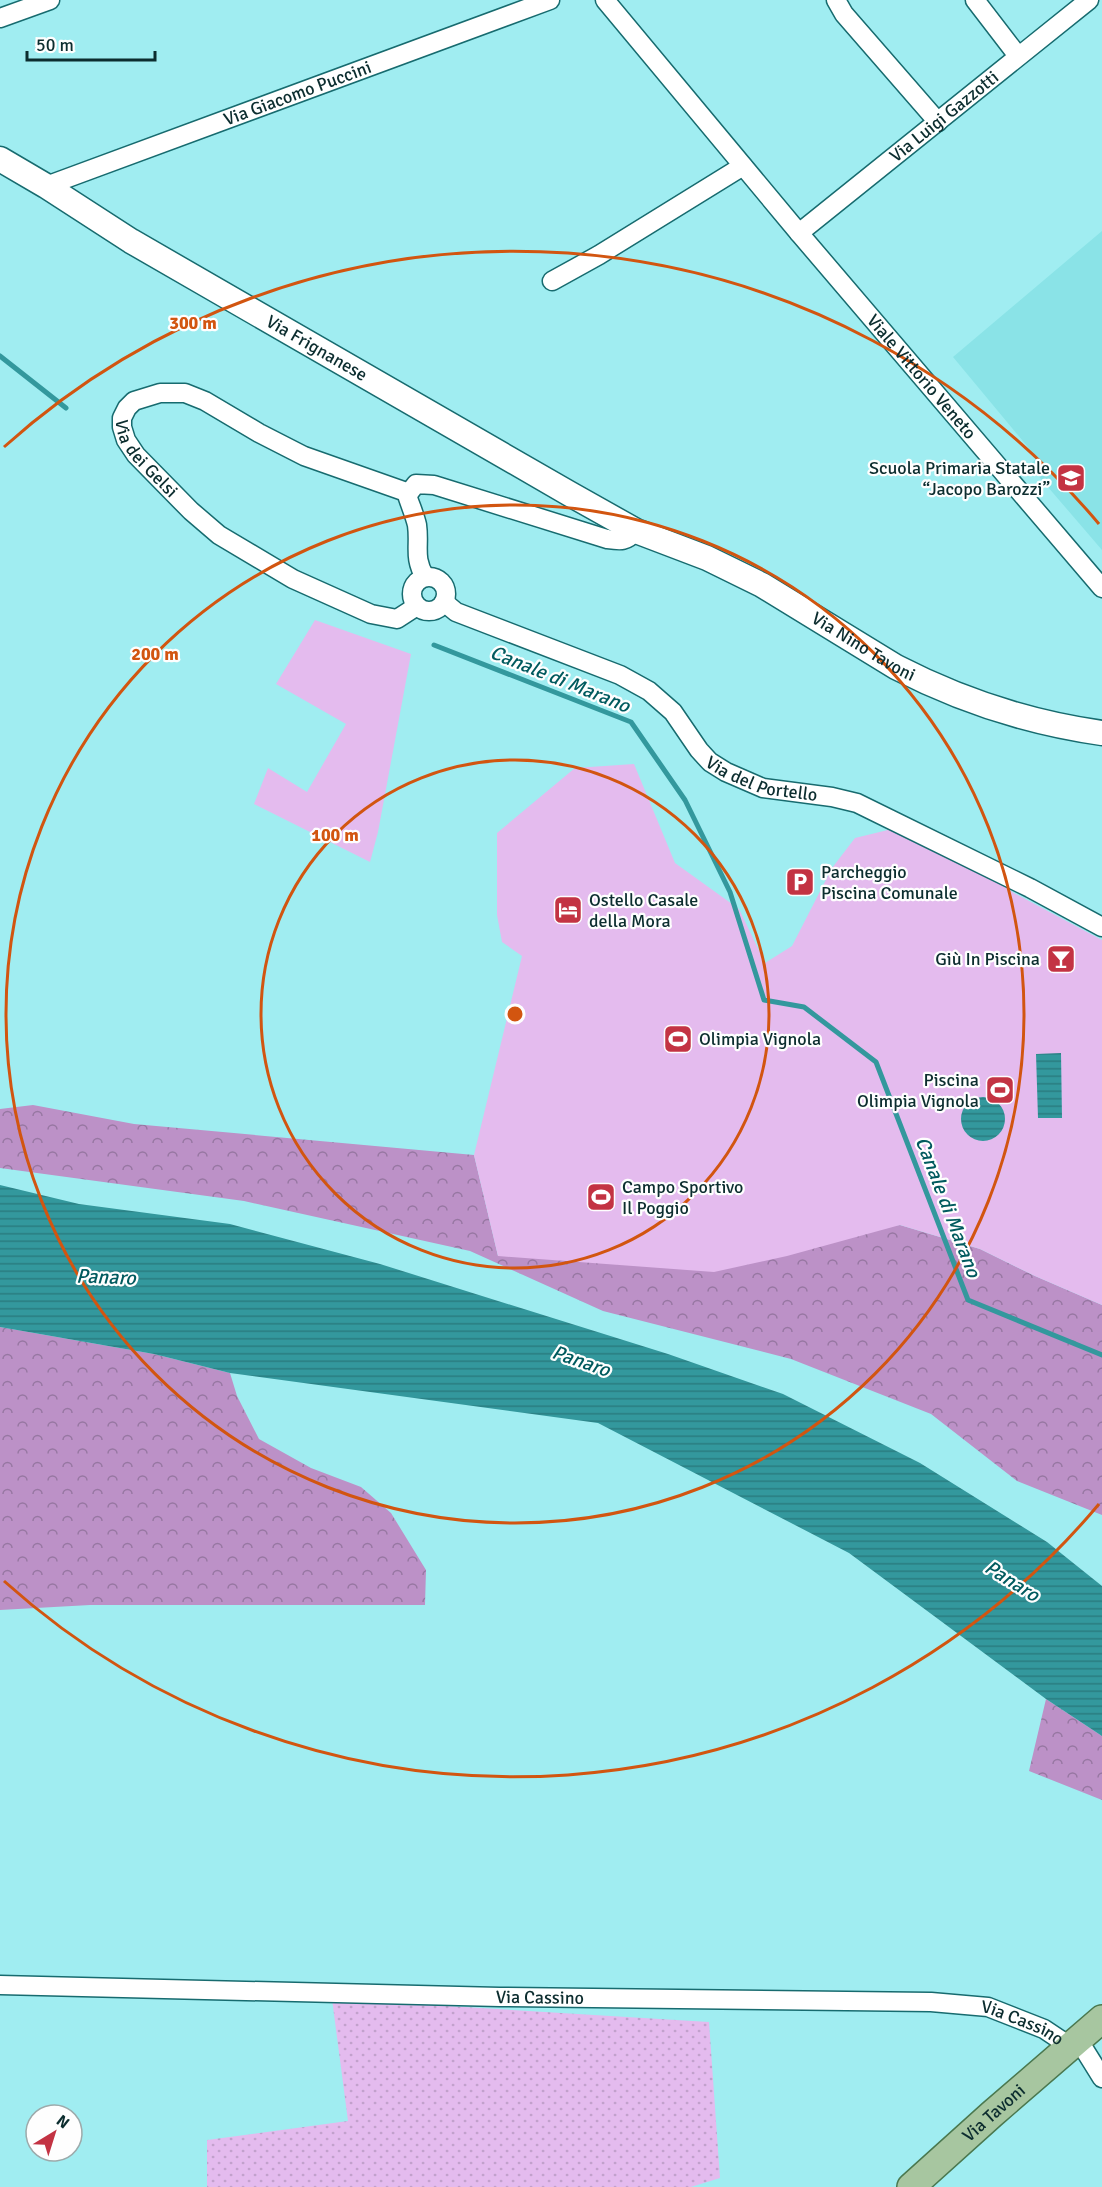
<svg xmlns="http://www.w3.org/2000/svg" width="1102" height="2187" viewBox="0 0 1102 2187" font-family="Signika,sans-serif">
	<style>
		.built { fill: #8ae3e7 }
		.grass { fill: url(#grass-dots) }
		.forest { fill: url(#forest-crowns) }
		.park { fill: #e4bbee }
		.water { fill: url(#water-rules) }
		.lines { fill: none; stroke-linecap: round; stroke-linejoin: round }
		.stream { stroke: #33989d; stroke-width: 5 }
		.street-casing { stroke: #176b6f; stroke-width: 21 }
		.secondary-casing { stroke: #176b6f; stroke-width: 27 }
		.primary-casing { stroke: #4a784f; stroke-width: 30 }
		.street { stroke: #fff; stroke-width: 18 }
		.secondary { stroke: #fff; stroke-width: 24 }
		.primary { stroke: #a7c6a0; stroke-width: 27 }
		.ring { fill: none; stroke: #d25510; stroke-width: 3 }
		.labels { text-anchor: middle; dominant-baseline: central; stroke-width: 4.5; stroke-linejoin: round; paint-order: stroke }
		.street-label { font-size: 18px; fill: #0c2d2f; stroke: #fefefe }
		.poi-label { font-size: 18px; fill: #0c2d2f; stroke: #fefefe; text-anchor: start }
		.water-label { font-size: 20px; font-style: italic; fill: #005a5e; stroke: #fefefe }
		.centre { fill: #d25510; stroke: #fefefe; stroke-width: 3 }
		.ring-label { font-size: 18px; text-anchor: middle; font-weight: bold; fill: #d25510; stroke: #fefefe; stroke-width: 4.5; stroke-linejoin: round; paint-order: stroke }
	</style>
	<defs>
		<pattern id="grass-dots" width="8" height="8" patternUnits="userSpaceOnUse" patternTransform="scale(1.5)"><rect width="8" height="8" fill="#e4bbee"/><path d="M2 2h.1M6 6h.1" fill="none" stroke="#c2a1cc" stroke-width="1.8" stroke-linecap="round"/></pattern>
		<pattern id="forest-crowns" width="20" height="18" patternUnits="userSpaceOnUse" patternTransform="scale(1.5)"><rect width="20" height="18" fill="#bc91c7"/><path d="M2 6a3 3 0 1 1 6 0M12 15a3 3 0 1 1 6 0" fill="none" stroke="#9777a2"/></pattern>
		<pattern id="water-rules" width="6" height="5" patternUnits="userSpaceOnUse" patternTransform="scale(1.5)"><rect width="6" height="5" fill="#33989d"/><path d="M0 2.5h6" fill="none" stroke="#2a7c80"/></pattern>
	</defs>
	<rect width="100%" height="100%" fill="#a0edf1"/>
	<path class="built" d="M1102,231V550L1029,465L1037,458L953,357Z"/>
	<path class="grass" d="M332,1999L709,2022L720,2178L691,2187H207V2140L348,2121Z"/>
	<path class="forest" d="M33,1105L134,1124L474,1155L498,1256L900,1225L980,1249L1035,1276L1102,1305V1515L1017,1481L931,1414L791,1359L603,1311L470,1251L244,1201L0,1168V1109Z
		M0,1327L154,1354L230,1373L237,1396L259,1439L311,1468L361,1487L391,1513L426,1570L425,1605H90L0,1610Z
		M1046,1699L1102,1736V1800L1029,1771Z"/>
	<path class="park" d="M315,620L411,654L378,832L370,862L254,804L268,768L307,792L346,724L276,684Z
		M634,764L675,863L739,909L765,963L792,946L832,868L855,838L892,829L981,870L1014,893L1102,940V1305L1035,1276L980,1249L900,1225L787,1256L714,1272L498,1256L474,1155L522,956L502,942L497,915V833L575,768Z"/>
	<path class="water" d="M1061,1053L1062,1118H1038L1036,1054Z
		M961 1119a22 22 0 1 1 44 0a22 22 0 1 1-44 0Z
		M0,1185L79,1204L230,1224L380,1264L668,1354L783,1394L920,1463L1047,1542L1102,1586V1736L1046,1699L849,1553L598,1423L230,1373L154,1354L0,1327Z"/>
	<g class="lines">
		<path class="stream" d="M0,356L66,408
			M434,645L631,722L685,800L730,892L764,1000L804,1007L876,1062L968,1300L1102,1355"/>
		<g class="street-casing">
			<g id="street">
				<path id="s1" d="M605,0L799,233L1102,588"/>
				<path d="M836,0L844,14L938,122"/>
				<path d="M975,0L1018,56"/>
				<path d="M0,18L50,0"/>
				<path id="s2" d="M46,186L550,0"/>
				<path id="s3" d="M799,233L1089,0"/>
				<path d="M552,281L599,255L743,166"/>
				<path id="s4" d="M409,493L304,456L259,433L205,401L185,393H160L134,401L127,408L122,418V427L126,440L136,455L191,511L219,535L293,579L371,614L397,619L417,606"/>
				<path d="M425,577C413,557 420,546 417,525C415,516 411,507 408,498L409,493L416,484L434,485L607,539C621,541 626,542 636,531"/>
				<circle cx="429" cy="594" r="17"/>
				<path id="s5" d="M444,602L456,612L620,675L649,691L673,712L699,750L710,762L726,772L763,788L832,797L857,803L1030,888L1102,927"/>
				<path id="s6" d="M0,1985L500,1997L931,2002L988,2007L1044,2029L1071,2047"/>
				<path d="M1079,2041L1102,2078"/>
			</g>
		</g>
		<g class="secondary-casing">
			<g id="secondary">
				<path id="s7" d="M0,159L46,186L131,241L570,494L636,531L707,558L762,585L896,667C960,700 1030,723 1102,733"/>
			</g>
		</g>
		<g class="primary-casing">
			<g id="primary">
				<path id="s8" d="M911,2187L992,2114L1102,2019"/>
			</g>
		</g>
		<use href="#street" class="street"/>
		<use href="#secondary" class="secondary"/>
		<use href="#primary" class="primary"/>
	</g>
	<g class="ring">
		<circle cx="515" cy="1014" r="254"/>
		<circle cx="515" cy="1014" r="509"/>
		<path d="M1099 1504A763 763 0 0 1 4 1581M4 447A763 763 0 0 1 1099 524"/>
	</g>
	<defs>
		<g id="school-square" transform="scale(1.5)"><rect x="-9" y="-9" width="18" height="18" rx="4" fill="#c33343" stroke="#fefefe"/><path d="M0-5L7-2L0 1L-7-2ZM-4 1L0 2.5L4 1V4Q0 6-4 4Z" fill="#fff"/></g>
		<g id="parking-square" transform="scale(1.5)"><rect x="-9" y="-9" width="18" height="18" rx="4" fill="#c33343" stroke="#fefefe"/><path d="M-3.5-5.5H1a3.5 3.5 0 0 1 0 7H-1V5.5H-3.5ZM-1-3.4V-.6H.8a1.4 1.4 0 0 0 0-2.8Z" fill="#fff"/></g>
		<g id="hotel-square" transform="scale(1.5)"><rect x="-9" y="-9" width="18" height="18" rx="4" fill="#c33343" stroke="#fefefe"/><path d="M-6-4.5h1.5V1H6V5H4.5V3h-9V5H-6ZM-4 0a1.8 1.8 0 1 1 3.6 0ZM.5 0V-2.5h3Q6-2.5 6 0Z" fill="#fff"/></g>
		<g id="bar-square" transform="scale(1.5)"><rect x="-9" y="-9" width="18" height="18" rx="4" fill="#c33343" stroke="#fefefe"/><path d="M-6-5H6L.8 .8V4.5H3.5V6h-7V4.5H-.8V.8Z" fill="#fff"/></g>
		<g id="stadium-square" transform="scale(1.5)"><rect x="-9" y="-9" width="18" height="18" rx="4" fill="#c33343" stroke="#fefefe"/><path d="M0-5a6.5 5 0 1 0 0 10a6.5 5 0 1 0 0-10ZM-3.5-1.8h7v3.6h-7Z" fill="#fff"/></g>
	</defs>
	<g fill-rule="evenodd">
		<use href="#school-square" x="1071" y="478"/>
		<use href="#parking-square" x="800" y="882"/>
		<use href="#hotel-square" x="568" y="910"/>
		<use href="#bar-square" x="1061" y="959"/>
		<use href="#stadium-square" x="678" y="1039"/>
		<use href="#stadium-square" x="1000" y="1090"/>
		<use href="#stadium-square" x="601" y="1197"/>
	</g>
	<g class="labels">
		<g class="street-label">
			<text stroke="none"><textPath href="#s2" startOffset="268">Via Giacomo Puccini</textPath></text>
			<text stroke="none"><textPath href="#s3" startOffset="186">Via Luigi Gazzotti</textPath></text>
			<text stroke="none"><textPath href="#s7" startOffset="369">Via Frignanese</textPath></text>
			<text stroke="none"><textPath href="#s1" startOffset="492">Viale Vittorio Veneto</textPath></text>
			<text stroke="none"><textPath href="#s4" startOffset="368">Via dei Gelsi</textPath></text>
			<text stroke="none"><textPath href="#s7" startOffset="993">Via Nino Tavoni</textPath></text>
			<text stroke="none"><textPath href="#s5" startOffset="374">Via del Portello</textPath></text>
			<text stroke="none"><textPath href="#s6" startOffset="540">Via Cassino</textPath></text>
			<text stroke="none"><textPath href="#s6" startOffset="1026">Via Cassino</textPath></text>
			<text stroke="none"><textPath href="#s8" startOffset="111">Via Tavoni</textPath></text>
		</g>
		<g class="poi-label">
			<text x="1050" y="468" text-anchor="end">Scuola Primaria Statale<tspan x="1050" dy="21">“Jacopo Barozzi”</tspan></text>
			<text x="821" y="872">Parcheggio<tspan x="821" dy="21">Piscina Comunale</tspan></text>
			<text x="589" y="900">Ostello Casale<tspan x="589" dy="21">della Mora</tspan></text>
			<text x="1040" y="959" text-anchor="end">Giù In Piscina</text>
			<text x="699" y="1039">Olimpia Vignola</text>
			<text x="979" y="1080" text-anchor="end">Piscina<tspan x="979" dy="21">Olimpia Vignola</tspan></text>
			<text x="622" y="1187">Campo Sportivo<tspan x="622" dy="21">Il Poggio</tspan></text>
		</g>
		<g class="water-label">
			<text transform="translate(560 679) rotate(22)">Canale di Marano</text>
			<text transform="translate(948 1207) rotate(69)">Canale di Marano</text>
			<text transform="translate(106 1277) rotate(2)">Panaro</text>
			<text transform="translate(581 1361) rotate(19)">Panaro</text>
			<text transform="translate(1012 1581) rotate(32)">Panaro</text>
		</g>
	</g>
	<circle cx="515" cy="1014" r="9" class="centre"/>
	<g class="ring-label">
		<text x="193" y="329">300 m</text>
		<text x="155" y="660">200 m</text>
		<text x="335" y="841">100 m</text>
	</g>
	<g transform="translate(54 2133) rotate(38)"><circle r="28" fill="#fefefe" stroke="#9daaab" stroke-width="1.5"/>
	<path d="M0-4.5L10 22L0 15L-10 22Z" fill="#c33343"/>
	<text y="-9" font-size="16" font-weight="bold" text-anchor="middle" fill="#0c2d2f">N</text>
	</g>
	<path d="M27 51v9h128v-9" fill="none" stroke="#0c2d2f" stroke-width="3"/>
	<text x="36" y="51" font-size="18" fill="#0c2d2f" stroke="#fefefe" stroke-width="4.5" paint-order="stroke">50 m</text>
</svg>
